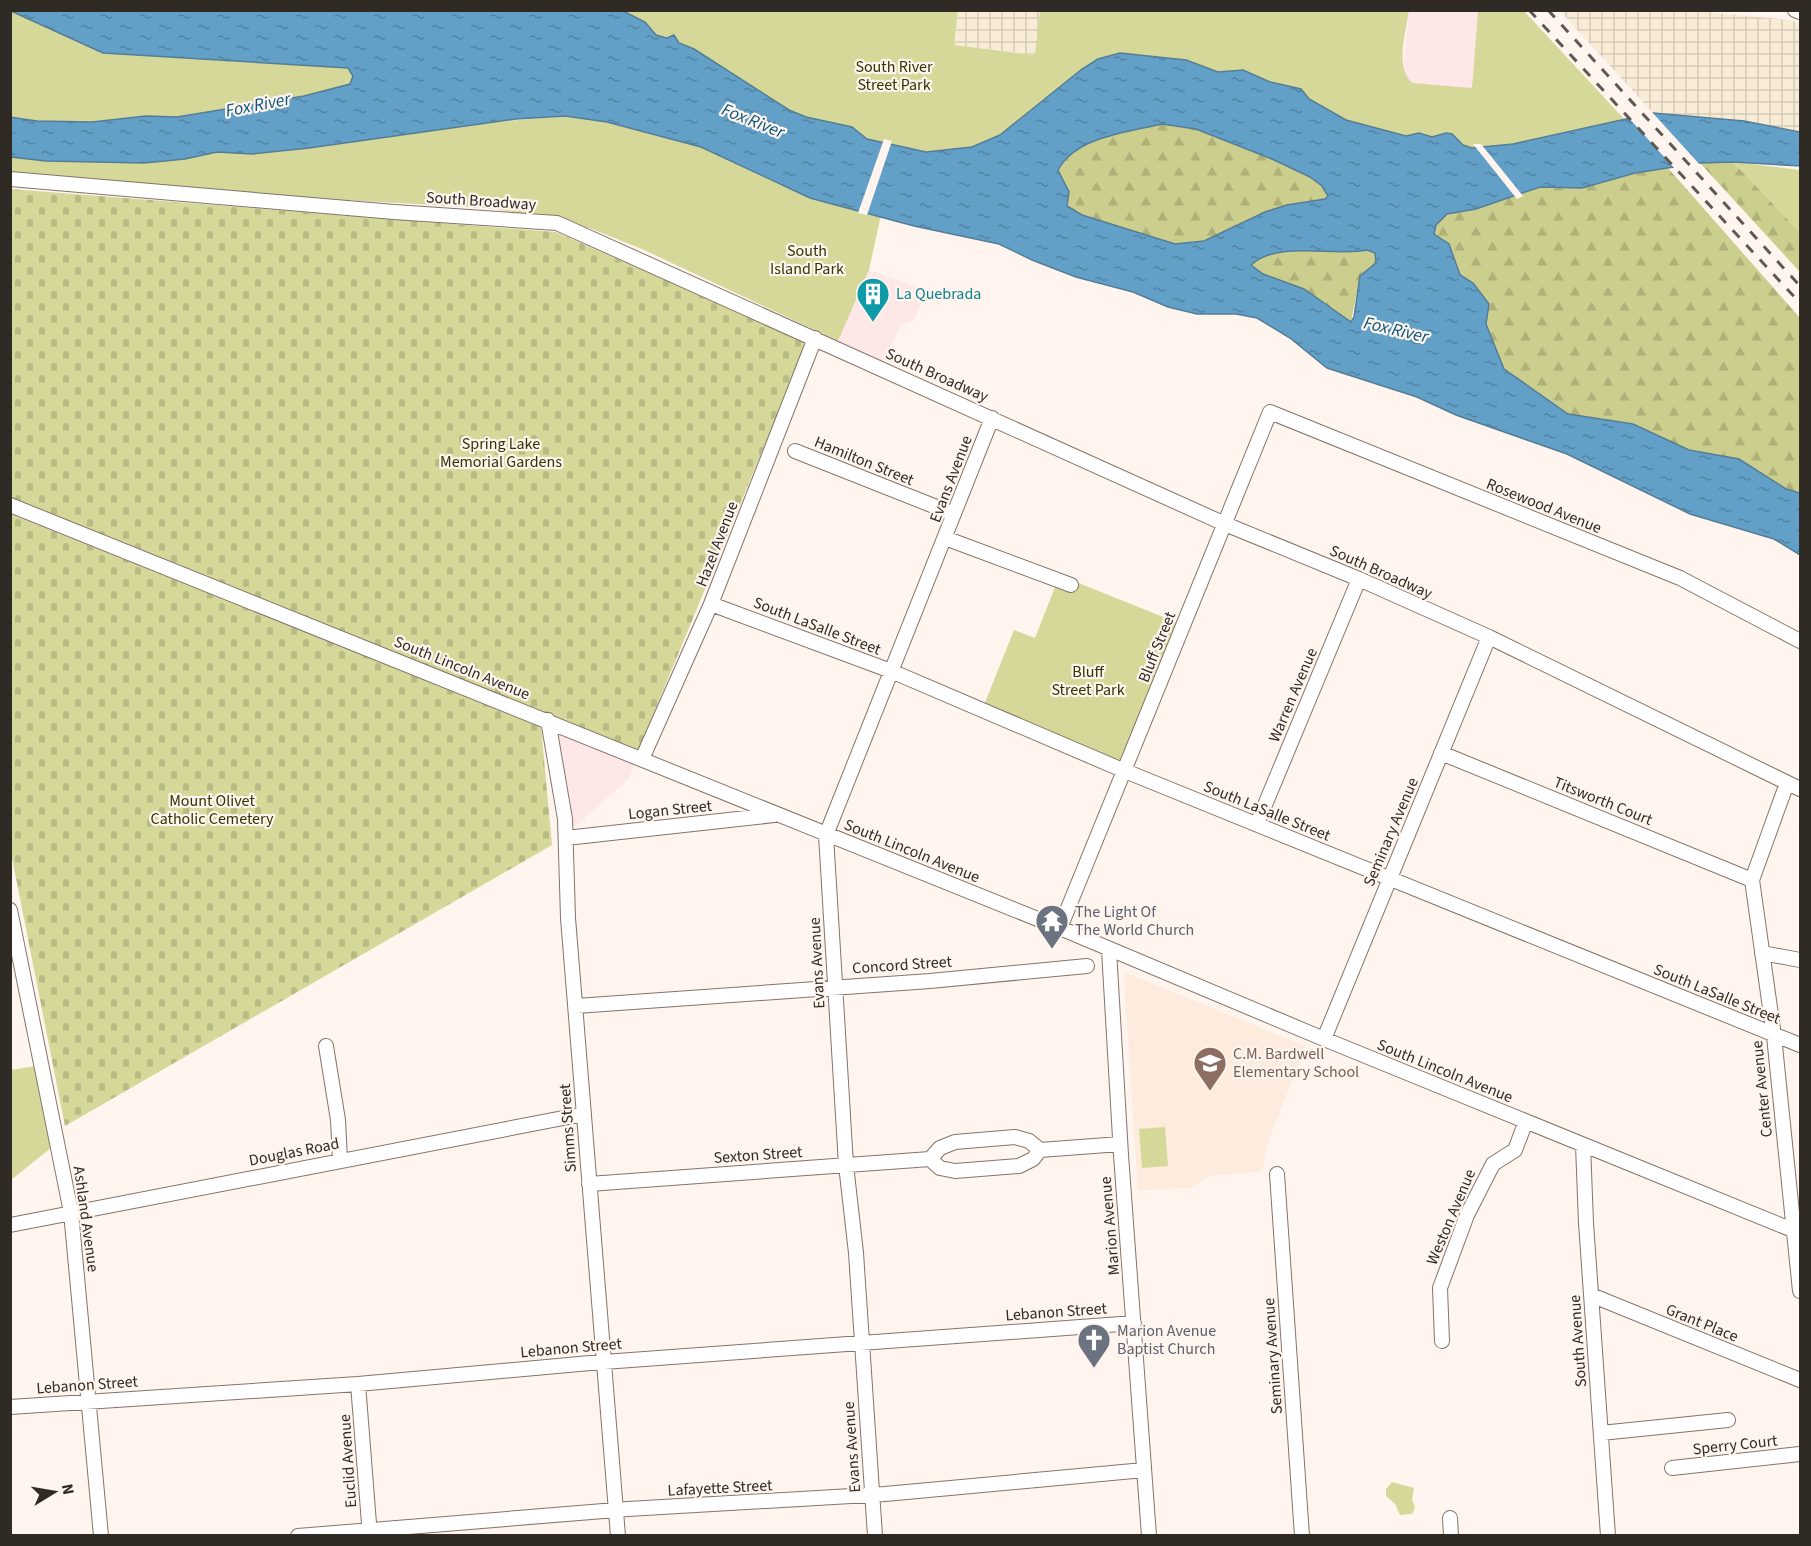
<svg xmlns="http://www.w3.org/2000/svg" width="1811" height="1546" viewBox="0 0 1811 1546" font-family="'Source Sans 3',sans-serif">
	<style>
		.commercial { fill: #fde7e7 }
		.industrial { fill: url(#industrial-grid) }
		.built { fill: #fdebdd }
		.forest { fill: url(#forest-firs) }
		.cemetery { fill: url(#cemetery-stones) }
		.green { fill: #d5d898 }
		.water { fill: url(#water-ripples); stroke: #547d97; stroke-width: 1.5; fill-rule: evenodd }
		.pier { fill: #fff5ee }
		.lines { fill: none; stroke-linecap: round; stroke-linejoin: round }
		.minor-casing { stroke: #827469; stroke-width: 16 }
		.minor { stroke: #fff; stroke-width: 14 }
		.rail { stroke: #605953; stroke-width: 3; stroke-dasharray: 10 10; stroke-linecap: butt }
		.labels { text-anchor: middle; dominant-baseline: central; stroke-width: 4.5; stroke-linejoin: round; paint-order: stroke }
		.park-label { font-size: 16px; fill: #330; stroke: #fff5ee }
		.street-label { font-size: 16px; fill: #302a25; stroke: #fff5ee }
		.culture-label { font-size: 16px; fill: #0d838f; stroke: #fff5ee; text-anchor: start }
		.worship-label { font-size: 16px; fill: #5b616d; stroke: #fff5ee; text-anchor: start }
		.education-label { font-size: 16px; fill: #785e54; stroke: #fff5ee; text-anchor: start }
		.water-label { font-size: 18px; font-style: italic; fill: #06557c; stroke: #fff5ee }
	</style>
	<defs>
		<pattern id="industrial-grid" width="8" height="8" patternUnits="userSpaceOnUse" patternTransform="scale(1.5)"><rect width="8" height="8" fill="#f8ecd7"/><path d="M0 4h8M4 0v8" fill="none" stroke="#d5cbb8"/></pattern>
		<pattern id="forest-firs" width="22" height="20" patternUnits="userSpaceOnUse" patternTransform="scale(1.5)"><rect width="22" height="20" fill="#cbce8c"/><path d="M5 1l3.5 6h-7zM16 11l3.5 6h-7z" fill="#afb179"/></pattern>
		<pattern id="cemetery-stones" width="16" height="16" patternUnits="userSpaceOnUse" patternTransform="scale(1.5)"><rect width="16" height="16" fill="#d5d898"/><path d="M2 7V4a2 2 0 0 1 4 0v3zM10 15v-3a2 2 0 0 1 4 0v3z" fill="#b7ba83"/></pattern>
		<pattern id="water-ripples" width="26" height="14" patternUnits="userSpaceOnUse" patternTransform="scale(1.5)"><rect width="26" height="14" fill="#63a0c8"/><path d="M2 4q2-2 4 0t4 0M15 11q2-2 4 0t4 0" fill="none" stroke="#5283a2"/></pattern>
	</defs>
	<rect width="100%" height="100%" fill="#fff5ee"/>
	<path class="commercial" d="M1409,11H1478L1472,88L1413,83L1408,79L1403,69Z
		M869,270L927,291L913,321L901,325L883,362L838,341Z
		M551,725L635,761L629,779L561,838H559Z"/>
	<path class="industrial" d="M958,11H1040L1036,55L954,45Z
		M1560,11H1696L1791,20L1800,24V132L1744,121L1653,113Z"/>
	<path class="built" d="M1126,973L1306,1046L1269,1139L1262,1171L1211,1176L1189,1188L1138,1190L1124,979Z"/>
	<path class="forest" d="M1162,124L1196,129L1272,159L1310,177L1322,186L1329,196L1325,199L1265,212L1204,241L1175,244L1082,215L1067,206L1069,192L1058,171C1075,137 1128,132 1162,124Z
		M1733,162L1800,232V272L1700,163Z
		M1668,168L1800,318V493L1786,489L1739,459L1689,450L1633,424L1568,414L1504,369L1486,324L1489,304L1473,283L1460,275L1449,244L1434,234L1436,225L1447,214L1476,209L1540,187L1582,188L1635,173Z
		M1367,250L1375,253L1377,263L1360,276L1351,322L1304,289L1263,274L1251,265C1277,240 1334,257 1367,250Z"/>
	<path class="cemetery" d="M10,189L556,232L807,343L638,751L11,498Z
		M10,514L541,726L552,845L65,1126L11,853Z"/>
	<path class="green" d="M621,11H958L954,45L1035,55L1040,11H1409C1406,31 1394,69 1413,83L1472,88L1478,11H1524L1625,120L1513,144L1472,148L1463,145L1452,134L1446,133L1432,137L1419,133L1406,136L1346,120L1309,99L1301,89L1270,82L1243,70L1218,72L1186,60L1120,53L1082,69L1001,135L972,147L926,152L867,139L852,127L806,117L789,110L694,49L679,43L677,38L656,35L645,22Z
		M10,12L19,13L103,53L348,68L353,76L351,84L304,96L177,117L146,116L92,122L37,121L11,117Z
		M565,116L607,122L701,147L810,198L881,215L869,270L838,341L642,249L592,229L557,219L487,208L252,195L11,175L10,157L46,161L144,163L185,159L217,152L309,148L461,125Z
		M1733,162L1800,170V232Z
		M1076,582L1183,625L1125,771L982,710L1014,630L1035,638L1055,587L1072,593Z
		M42,1065L57,1143L11,1180V1070Z
		M1165,1127L1168,1166L1142,1168L1139,1129Z
		M1392,1482L1414,1488L1412,1499L1415,1508L1412,1514L1400,1515L1395,1504L1386,1496V1489Z"/>
	<path class="water" d="M621,10L645,22L656,35L667,38L674,35L679,43L694,49L789,110L806,117L852,127L867,139L926,152L972,147L1000,135L1082,69L1098,59L1120,53L1186,60L1218,72L1243,70L1270,82L1301,89L1309,99L1346,120L1406,136L1419,133L1432,137L1446,133L1452,134L1463,145L1472,148L1513,144L1653,113L1744,121L1800,132V166L1733,162L1700,163L1635,173L1582,188L1540,187L1476,209L1447,214L1436,225L1434,234L1449,244L1460,275L1473,283L1489,304L1486,324L1504,369L1568,414L1633,424L1689,450L1739,459L1786,489L1800,493V555L1774,539L1690,514L1567,454L1456,415L1417,397L1327,368L1290,338L1257,318L1236,314H1197L1168,307L1133,292L1076,277L1032,260L999,244L914,226L810,198L701,147L607,122L565,116L516,119L309,148L252,154L217,152L185,159L144,163L46,161L11,157L10,117L37,121L92,122L146,116L177,117L304,96L350,84L353,76L348,68L103,53L11,11ZM1162,124L1196,129L1272,159L1310,177L1322,186L1328,196L1325,199L1287,205L1265,212L1204,241L1175,244L1082,215L1067,206L1069,192L1058,170C1075,137 1128,132 1162,124ZM1367,250L1375,253L1376,263L1360,276L1354,317L1351,322L1304,289L1263,274L1251,265C1277,240 1335,257 1367,250Z"/>
	<path class="pier" d="M1651,111L1701,166L1676,170L1627,116Z
		M884,139L892,141L867,215L858,213Z
		M1473,144H1481L1523,196L1517,199Z"/>
	<g class="lines">
		<g class="minor-casing">
			<path id="minor" d="M1795,10L1800,12
				M10,179L394,212L557,223L1225,524L1359,579L1489,637L1800,789
				M795,451L954,514
				M10,505L1060,928L1324,1039L1800,1233
				M945,538L1071,585
				M711,604L891,671L1125,771L1800,1045
				M548,720L565,819L568,918L618,1536
				M1441,753L1752,880
				M642,759L711,604L815,338
				M1787,783L1752,880L1774,1036L1800,1291
				M1257,824L1359,579
				M566,838L774,815
				M10,910L71,1212L101,1536
				M1060,928L1270,412L1680,578L1800,641
				M1109,950L1121,1155L1149,1536
				M1762,953L1800,960
				M576,1006L930,981L1087,966
				M1324,1039L1489,637
				M326,1046L338,1120L340,1160
				M1583,1145L1586,1223L1608,1536
				M930,1159L940,1168L955,1171L1019,1166L1033,1159L1040,1150
				M1277,1174L1302,1536
				M589,1184L930,1159L940,1148L955,1142L1015,1137L1029,1141L1040,1150L1120,1144
				M10,1225L584,1114
				M1591,1295L1800,1380
				M1442,1341L1440,1288L1467,1215L1493,1164L1515,1150L1526,1121
				M358,1384L370,1536
				M10,1407L358,1384L590,1363L1134,1323
				M1601,1433L1728,1420
				M1672,1468L1800,1454
				M1450,1518L1451,1536
				M298,1536L628,1509L885,1494L1144,1470
				M875,1536L856,1253L846,1165L826,835L992,418"/>
		</g>
		<use href="#minor" class="minor"/>
		<path class="rail" d="M1529,10L1800,303
			M1548,10L1800,286"/>
	</g>
	<defs>
		<g id="building-pin" transform="scale(1.725)"><path d="M0 17L-7.5 6A9.5 9.5 0 1 1 7.5 6Z" fill="#0f9aa8" stroke="#fff5ee"/><path d="M-4-6H4V6H1V3H-1V6H-4ZM-2.5-4.3h1.7v1.8h-1.7ZM.8-4.3h1.7v1.8H.8ZM-2.5-1h1.7V.8h-1.7ZM.8-1h1.7V.8H.8Z" fill="#fff"/></g>
		<g id="temple-pin" transform="scale(1.725)"><path d="M0 17L-7.5 6A9.5 9.5 0 1 1 7.5 6Z" fill="#6b7280" stroke="#fff5ee"/><path d="M0-6L5-2H3V0L6.5 2.5H4V6H1.5V3h-3V6H-4V2.5H-6.5L-3 0V-2H-5Z" fill="#fff"/></g>
		<g id="school-pin" transform="scale(1.725)"><path d="M0 17L-7.5 6A9.5 9.5 0 1 1 7.5 6Z" fill="#8d6e63" stroke="#fff5ee"/><path d="M0-5L7-2L0 1L-7-2ZM-4 1L0 2.5L4 1V4Q0 6-4 4Z" fill="#fff"/></g>
		<g id="church-pin" transform="scale(1.725)"><path d="M0 17L-7.5 6A9.5 9.5 0 1 1 7.5 6Z" fill="#6b7280" stroke="#fff5ee"/><path d="M-1.2-6h2.4v3.5h3.3v2.4h-3.3V6h-2.4V-.1h-3.3v-2.4h3.3Z" fill="#fff"/></g>
	</defs>
	<g fill-rule="evenodd">
		<use href="#building-pin" x="873" y="294"/>
		<use href="#temple-pin" x="1052" y="921"/>
		<use href="#school-pin" x="1210" y="1063"/>
		<use href="#church-pin" x="1094" y="1340"/>
	</g>
	<g class="labels">
		<g class="park-label">
			<text x="894" y="67">South River<tspan x="894" dy="18">Street Park</tspan></text>
			<text x="807" y="251">South<tspan x="807" dy="18">Island Park</tspan></text>
			<text x="501" y="444">Spring Lake<tspan x="501" dy="18">Memorial Gardens</tspan></text>
			<text x="1088" y="672">Bluff<tspan x="1088" dy="18">Street Park</tspan></text>
			<text x="212" y="801">Mount Olivet<tspan x="212" dy="18">Catholic Cemetery</tspan></text>
		</g>
		<g class="street-label">
			<text transform="translate(481 201) rotate(4)">South Broadway</text>
			<text transform="translate(937 375) rotate(24)">South Broadway</text>
			<text transform="translate(864 461) rotate(22)">Hamilton Street</text>
			<text transform="translate(951 479) rotate(-69)">Evans Avenue</text>
			<text transform="translate(1544 506) rotate(22)">Rosewood Avenue</text>
			<text transform="translate(717 544) rotate(-69)">Hazel Avenue</text>
			<text transform="translate(1381 572) rotate(24)">South Broadway</text>
			<text transform="translate(817 626) rotate(21)">South LaSalle Street</text>
			<text transform="translate(1157 647) rotate(-68)">Bluff Street</text>
			<text transform="translate(462 668) rotate(22)">South Lincoln Avenue</text>
			<text transform="translate(1293 695) rotate(-67)">Warren Avenue</text>
			<text transform="translate(1603 801) rotate(22)">Titsworth Court</text>
			<text transform="translate(670 810) rotate(-6)">Logan Street</text>
			<text transform="translate(1267 811) rotate(22)">South LaSalle Street</text>
			<text transform="translate(1391 832) rotate(-67)">Seminary Avenue</text>
			<text transform="translate(912 851) rotate(22)">South Lincoln Avenue</text>
			<text transform="translate(817 963) rotate(-93)">Evans Avenue</text>
			<text transform="translate(902 965) rotate(-4)">Concord Street</text>
			<text transform="translate(1717 994) rotate(22)">South LaSalle Street</text>
			<text transform="translate(1445 1071) rotate(22)">South Lincoln Avenue</text>
			<text transform="translate(1762 1089) rotate(-96)">Center Avenue</text>
			<text transform="translate(568 1128) rotate(-94)">Simms Street</text>
			<text transform="translate(294 1152) rotate(-11)">Douglas Road</text>
			<text transform="translate(758 1155) rotate(-4)">Sexton Street</text>
			<text transform="translate(1451 1217) rotate(-67)">Weston Avenue</text>
			<text transform="translate(86 1219) rotate(82)">Ashland Avenue</text>
			<text transform="translate(1110 1226) rotate(-95)">Marion Avenue</text>
			<text transform="translate(1056 1312) rotate(-4)">Lebanon Street</text>
			<text transform="translate(1702 1323) rotate(22)">Grant Place</text>
			<text transform="translate(1578 1341) rotate(-94)">South Avenue</text>
			<text transform="translate(571 1348) rotate(-5)">Lebanon Street</text>
			<text transform="translate(1273 1356) rotate(-94)">Seminary Avenue</text>
			<text transform="translate(87 1385) rotate(-4)">Lebanon Street</text>
			<text transform="translate(1735 1445) rotate(-6)">Sperry Court</text>
			<text transform="translate(852 1447) rotate(-94)">Evans Avenue</text>
			<text transform="translate(348 1461) rotate(-94)">Euclid Avenue</text>
			<text transform="translate(720 1488) rotate(-3)">Lafayette Street</text>
		</g>
		<g class="culture-label">
			<text x="896" y="294">La Quebrada</text>
		</g>
		<g class="worship-label">
			<text x="1075" y="912">The Light Of<tspan x="1075" dy="18">The World Church</tspan></text>
			<text x="1117" y="1331">Marion Avenue<tspan x="1117" dy="18">Baptist Church</tspan></text>
		</g>
		<g class="education-label">
			<text x="1233" y="1054">C.M. Bardwell<tspan x="1233" dy="18">Elementary School</tspan></text>
		</g>
		<g class="water-label">
			<text transform="translate(258 105) rotate(-11)">Fox River</text>
			<text transform="translate(753 121) rotate(22)">Fox River</text>
			<text transform="translate(1396 330) rotate(13)">Fox River</text>
		</g>
	</g>
	<rect width="1811" height="1546" fill="none" stroke="#302a25" stroke-width="24"/>
	<g transform="translate(54 1492) rotate(79)" stroke="#fff5ee" stroke-width="4.5" paint-order="stroke">
	<path d="M0-4.5L10 22L0 15L-10 22Z" fill="#302a25"/>
	<text y="-9" font-size="16" font-weight="bold" text-anchor="middle" fill="#302a25">N</text>
	</g>
</svg>
